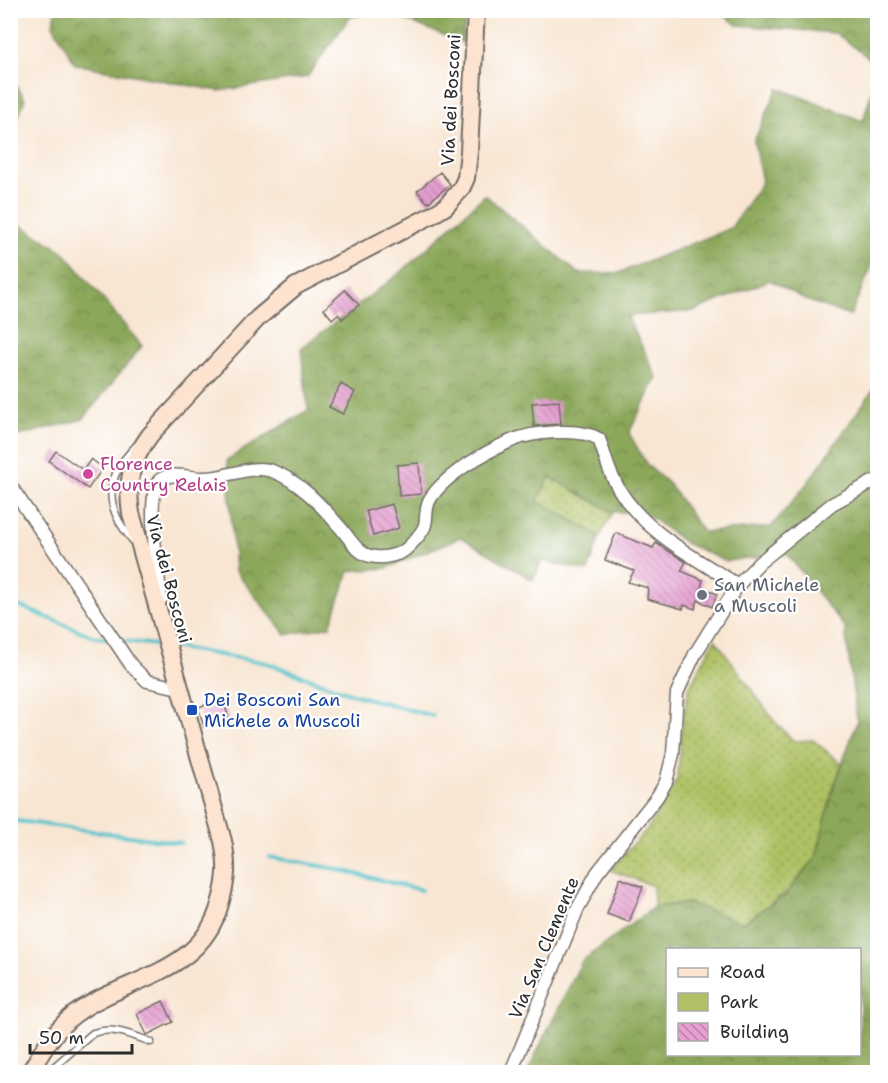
<svg xmlns="http://www.w3.org/2000/svg" width="888" height="1083" viewBox="0 0 888 1083" font-family="'Shantell Sans',sans-serif">
	<style>
		.green { fill: url(#green-dots); stroke: #6d7648; stroke-width: 1.5 }
		.forest { fill: url(#forest-crowns); stroke: #5b6942; stroke-width: 1.5; fill-rule: evenodd }
		.lines { fill: none; stroke-linecap: round; stroke-linejoin: round }
		.stream { stroke: #54c2ca; stroke-width: 4 }
		.building { fill: url(#building-back-hatch) }
		.service-casing { stroke: #736c66; stroke-width: 9 }
		.minor-casing { stroke: #736c66; stroke-width: 15 }
		.secondary-casing { stroke: #736c66; stroke-width: 20 }
		.service { stroke: #fff; stroke-width: 6 }
		.minor { stroke: #fff; stroke-width: 12 }
		.secondary { stroke: #fde4d1; stroke-width: 16 }
		.hotel-dot { fill: #d1479c; stroke: #fff; stroke-width: 2 }
		.worship-dot { fill: #6b7280; stroke: #fff; stroke-width: 2 }
		.transit-dot { fill: #1a4fb4; stroke: #fff; stroke-width: 2 }
		.labels { text-anchor: middle; dominant-baseline: central; stroke-width: 4.5; stroke-linejoin: round; paint-order: stroke }
		.street-label { font-size: 18px; fill: #2b2b2b; stroke: #fff }
		.hotel-label { font-size: 18px; fill: #b23c85; stroke: #fff; text-anchor: start }
		.worship-label { font-size: 18px; fill: #5b616d; stroke: #fff; text-anchor: start }
		.transit-label { font-size: 18px; fill: #164399; stroke: #fff; text-anchor: start }
	</style>
	<defs>
		<pattern id="green-dots" width="8" height="8" patternUnits="userSpaceOnUse" patternTransform="scale(1.5)"><rect width="8" height="8" fill="#afc164"/><path d="M2 2h.1M6 6h.1" fill="none" stroke="#8f9d53" stroke-width="1.8" stroke-linecap="round"/></pattern>
		<pattern id="forest-crowns" width="20" height="18" patternUnits="userSpaceOnUse" patternTransform="scale(1.5)"><rect width="20" height="18" fill="#8ba75a"/><path d="M2 6a3 3 0 1 1 6 0M12 15a3 3 0 1 1 6 0" fill="none" stroke="#72884b"/></pattern>
		<pattern id="building-back-hatch" width="6" height="6" patternUnits="userSpaceOnUse" patternTransform="scale(1.5)"><rect width="6" height="6" fill="#e69fd0"/><path d="M-1 5l2 2M0 0l6 6M5-1l2 2" fill="none" stroke="#bb82a9"/></pattern>
	</defs>
	<rect width="100%" height="100%" fill="#fff"/>
	<filter id="ink" filterUnits="userSpaceOnUse"><feTurbulence type="fractalNoise" baseFrequency=".0167" numOctaves="2"/><feDisplacementMap in="SourceGraphic" scale="12" xChannelSelector="R" yChannelSelector="G"/><feConvolveMatrix kernelMatrix="1 2 1 2 8 2 1 2 1" color-interpolation-filters="sRGB"/></filter>
	<filter id="wash" filterUnits="userSpaceOnUse"><feTurbulence type="fractalNoise" baseFrequency=".008" numOctaves="4" result="noise"/><feDisplacementMap in="SourceGraphic" scale="24" xChannelSelector="R" yChannelSelector="G"/><feGaussianBlur stdDeviation="1.35" result="paint"/><feColorMatrix in="noise" values="0 0 0 0 0 0 0 0 0 0 0 0 0 0 0 0 0 1.4 0 .05"/><feComposite in="paint" operator="in"/></filter>
	<g filter="url(#wash)">
		<rect width="100%" height="100%" fill="#f8e6d3"/>
		<path class="green" d="M550,477L613,512L600,536L537,501Z
			M715,639L775,722L794,741L813,740L842,764L833,789L816,858L786,893L742,923L690,903L654,907L653,886L610,870L649,827L677,780L683,718L689,688Z"/>
		<path class="forest" d="M55,11V10L381,11L350,17L307,77L219,91L75,64L53,25Z
			M383,11H466L463,43Z
			M719,11H877V64L835,33L737,25Z
			M877,72V254L850,316L806,300L770,280L694,311L627,316L657,377L629,433L647,465L669,484L703,532L771,527L806,485L877,384V1072H527L582,961L654,907L690,903L743,923L786,894L816,858L833,789L857,722L845,628L787,554L725,561L685,543L645,513L613,512L550,477L537,501L600,536L588,571L542,561L533,580L461,537L387,568L349,571L330,626L286,635L235,571L227,460L308,410L301,348L400,273L485,195L578,273H619L731,228L762,182L754,141L778,88L863,121ZM668,950H860V1054H668Z
			M11,77L25,99L11,136Z
			M10,219L63,251L142,346L83,419L11,438Z"/>
		<g class="lines">
			<path class="stream" d="M10,602L92,636L110,639
				M117,640L163,646
				M174,647L267,663L355,695L433,716
				M10,820L181,843
				M269,857L332,868L421,890"/>
		</g>
		<g id="blocks">
			<path class="building" d="M440,172L450,184L428,203L417,191Z
				M345,290L359,305L342,319L338,314L332,319L324,309Z
				M341,384L355,392L343,414L329,407Z
				M559,401L561,424L534,426L532,403Z
				M56,451L83,470L91,459L103,468L88,489L49,461Z
				M419,463L421,494L399,496L397,465Z
				M392,504L399,528L373,536L366,511Z
				M616,533L653,548L656,543L686,562L681,571L703,580L701,587L717,594L712,607L698,600L695,609L684,605L683,609L647,599L648,588L628,582L634,571L605,560Z
				M219,701L220,707L225,705L229,720L204,727L198,707Z
				M620,878L643,887L629,922L607,914Z
				M163,1001L173,1022L147,1035L137,1014Z"/>
		</g>
	</g>
	<g filter="url(#ink)">
		<use href="#blocks" fill-opacity="0" stroke="#736c66" stroke-width="1.5"/>
		<g class="lines">
			<g class="service-casing">
				<path id="service" d="M134,542C104,508 103,479 136,446
					M48,1072L93,1033C113,1026 132,1035 151,1042"/>
			</g>
			<g class="minor-casing">
				<path id="minor" d="M10,485L131,665L147,681L179,688
					M161,599C159,580 144,489 161,479C173,471 192,479 205,478C227,478 251,464 272,471C298,480 321,505 338,525C348,535 356,553 370,556C381,559 396,556 405,550C411,545 423,532 425,525C427,516 425,508 430,499C445,475 485,452 511,441C531,432 580,427 599,439C604,452 607,466 613,478C636,528 693,557 738,585
					M511,1072L578,908L597,873L657,797L666,782L673,754L677,693L695,654L738,585L759,563L832,504L878,479"/>
			</g>
			<g class="secondary-casing">
				<path id="secondary" d="M30,1072C42,1051 55,1029 75,1014C125,977 201,975 220,904C227,880 228,866 223,841L131,513C126,481 131,461 150,435L258,318L296,286L430,216L445,207L461,189L466,178L469,152L476,10"/>
			</g>
			<use href="#service" class="service"/>
			<use href="#minor" class="minor"/>
			<use href="#secondary" class="secondary"/>
		</g>
	</g>
	<circle class="hotel-dot" cx="88" cy="474" r="6"/>
	<circle class="worship-dot" cx="702" cy="595" r="6"/>
	<rect class="transit-dot" x="186" y="704" width="12" height="12" rx="3"/>
	<g class="labels">
		<g class="street-label">
			<text transform="translate(451 100) rotate(-87)">Via dei Bosconi</text>
			<text transform="translate(169 579) rotate(75)">Via dei Bosconi</text>
			<text transform="translate(544 948) rotate(-67)">Via San Clemente</text>
		</g>
		<g class="hotel-label">
			<text x="100" y="464">Florence<tspan x="100" dy="21">Country Relais</tspan></text>
		</g>
		<g class="worship-label">
			<text x="714" y="585">San Michele<tspan x="714" dy="21">a Muscoli</tspan></text>
		</g>
		<g class="transit-label">
			<text x="204" y="700">Dei Bosconi San<tspan x="204" dy="21">Michele a Muscoli</tspan></text>
		</g>
	</g>
	<rect width="888" height="1083" fill="none" stroke="#fff" stroke-width="36"/>
	<rect x="666" y="948" width="195" height="108" fill="#ffffff" stroke="#aaaaaa" stroke-width="1.5"/>
	<rect x="678" y="968" width="30" height="9" fill="#fde4d1" stroke="#aaaaaa" stroke-width="1.5"/>
	<text x="720" y="978" font-size="18" fill="#2b2b2b">Road</text>
	<rect x="678" y="993" width="30" height="18" fill="#afc164" stroke="#aaaaaa" stroke-width="1.5"/>
	<text x="720" y="1008" font-size="18" fill="#2b2b2b">Park</text>
	<rect x="678" y="1023" width="30" height="18" fill="url(#building-back-hatch)" stroke="#aaaaaa" stroke-width="1.5"/>
	<text x="720" y="1038" font-size="18" fill="#2b2b2b">Building</text>
	<path d="M30 1044v9h102v-9" fill="none" stroke="#2b2b2b" stroke-width="3"/>
	<text x="39" y="1044" font-size="18" fill="#2b2b2b" stroke="#ffffff" stroke-width="4.5" paint-order="stroke">50 m</text>
</svg>
